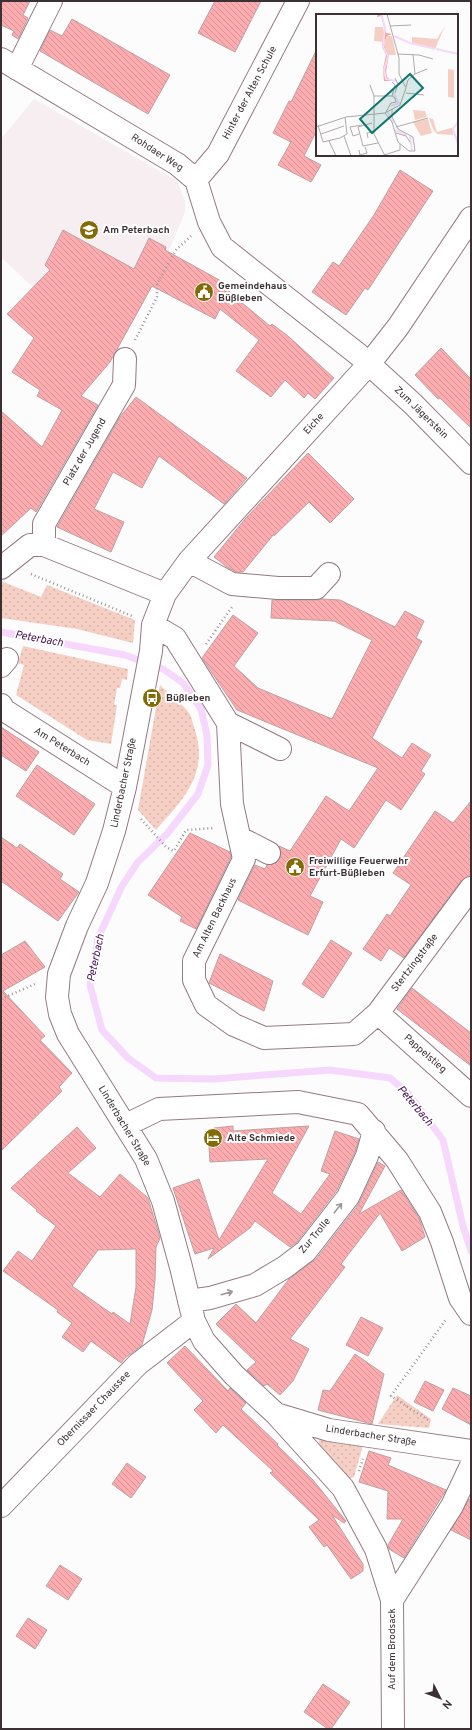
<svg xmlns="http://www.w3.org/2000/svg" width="472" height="1730" viewBox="0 0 472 1730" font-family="Overpass,sans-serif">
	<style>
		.built { fill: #f6eef0 }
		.grass { fill: url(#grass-dots) }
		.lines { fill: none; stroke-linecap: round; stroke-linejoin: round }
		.stream { stroke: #f5d8fc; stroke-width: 7 }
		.building { fill: url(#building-back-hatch); stroke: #bea1a2; fill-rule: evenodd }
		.minor-casing { stroke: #947a81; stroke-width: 24 }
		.path { stroke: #9b9597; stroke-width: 2.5; stroke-dasharray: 1 3; stroke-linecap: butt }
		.minor { stroke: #fff; stroke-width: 22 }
		.oneway { stroke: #9d989a }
		.labels { text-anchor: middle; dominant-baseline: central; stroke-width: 4; stroke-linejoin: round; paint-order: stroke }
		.street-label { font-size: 10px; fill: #3b3034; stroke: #fff }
		.poi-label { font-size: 10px; font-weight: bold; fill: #3b3034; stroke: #fff; text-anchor: start }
		.water-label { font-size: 11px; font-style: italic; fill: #440a51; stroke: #fff }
		.inset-river { fill: none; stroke: #f5d8fc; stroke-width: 2 }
		.inset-road { fill: none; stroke: #afaaac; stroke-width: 1 }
		.view { fill: #0f766e; fill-opacity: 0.15; stroke: #0f766e; stroke-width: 2 }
		.inset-edge { fill: none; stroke: #3b3034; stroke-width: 2 }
	</style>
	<defs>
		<pattern id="grass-dots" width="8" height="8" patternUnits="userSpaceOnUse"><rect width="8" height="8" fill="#f6cfc4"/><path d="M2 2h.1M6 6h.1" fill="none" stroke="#d4b2a9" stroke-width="1.8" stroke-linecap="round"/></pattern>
		<pattern id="building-back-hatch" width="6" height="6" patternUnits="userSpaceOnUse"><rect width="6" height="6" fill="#fcacae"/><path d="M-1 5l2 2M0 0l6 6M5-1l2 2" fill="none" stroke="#d99496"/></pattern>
	</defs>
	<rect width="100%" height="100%" fill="#fcfcfc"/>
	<!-- built -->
	<path class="built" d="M34,99L177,181L185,201V212L170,248L111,361L1,257V139Z"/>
	<!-- grass -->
	<path class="grass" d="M1,581L41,597L47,585L135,620L133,643L77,629L1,618Z
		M23,646L128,669L127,680L122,679L120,688H117L114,705H117L111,744L87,740L16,695L24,665L18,663Z
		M160,685C168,693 183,704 189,713C192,717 193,725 195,730C209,775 183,799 156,830L138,810Z
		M397,1395L431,1419L429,1428L378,1424Z
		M320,1438L363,1445L354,1477L348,1479L318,1446Z"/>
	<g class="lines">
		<!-- stream -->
		<path class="stream" d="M1,632L125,655L163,669L183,683L201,709L207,735L208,765L198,794L167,834L138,862L122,886L98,938L90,985L102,1030L128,1058L156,1078L213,1079L330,1070L390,1078L408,1093L443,1140L463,1226L471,1251"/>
	</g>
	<!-- building -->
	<path class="building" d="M1,1H30L23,15L28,18L18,39L12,35L14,31L1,25Z
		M215,1H261L235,52L198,33Z
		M72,19L170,75L148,114L40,51L50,30L62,36Z
		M317,49V130L304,156L321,165L311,182L278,165L291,142L273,133L289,101L291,102Z
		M400,170L433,191L368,290L365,288L346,315L312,292L333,262L339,266L374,215Z
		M63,230L134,269L149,238L166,247L165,250L232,287L229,292L270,326L272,324L288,336L334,378L315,399L308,393L304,398L285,380L271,397L236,371L259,340L220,309L215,319L152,286L110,362L81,396L98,405L36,512L31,508L1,536V411L42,447L62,410L37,396L40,390L12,372L34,338L7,314L50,270L45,265Z
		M441,348L471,379V428L440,398L438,399L415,375Z
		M136,397L247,478L224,504L159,456L142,488L113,472L94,509L124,522L111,552L57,527L120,417Z
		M308,453L354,499L330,523L309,502L274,536V534L243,572H236L227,567L214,557L245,519Z
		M322,599L340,600L395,627L405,611L424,621L416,638L422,641L372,738L402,758L412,743L431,755L421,771L425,774L401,810L386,800L354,848L341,839L310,896L323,902L308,935L238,900L255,865L265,869L267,865L276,863L280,858L281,853L279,846L290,851L326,796L349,811L378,768L237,710L202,658L233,615L258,633L234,666L258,688L332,719L372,640L334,621L271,618L272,600H316Z
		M1,727L39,752L26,771L1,755Z
		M37,765L95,804L74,835L16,796Z
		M471,801V876L461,881L404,958L389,948L381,961L363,949L387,914L390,916L411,885L393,873L435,811L453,823Z
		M190,833L230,852L231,857L196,929L180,921L182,917L148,895Z
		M1,837L17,848L20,844L63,874L60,879L79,892L58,921L1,881Z
		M331,940L352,953L323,998L302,984Z
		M25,941L45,967L3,991L45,1036L40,1040L72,1073L59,1087L62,1091L1,1151V955Z
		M220,954L273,981L264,1011L209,983Z
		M412,988L471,1033V1066L397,1009Z
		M233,1126V1131L309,1126L272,1193L301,1214L330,1174L321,1171L335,1131L359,1139L355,1152L337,1190L297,1242L290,1247L255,1221L250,1228L208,1259L214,1248L195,1254L173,1188L199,1179L219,1240L268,1159L210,1162L208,1132H215L214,1128Z
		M77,1127L96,1148L68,1173L100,1197L120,1174L148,1198L160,1238L156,1247L155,1280L152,1310L142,1345L125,1358L121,1363L91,1341L83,1352L62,1337L72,1323L57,1312L58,1310L3,1271L18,1251L32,1261L56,1226L36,1211L37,1210L11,1188ZM136,1249V1287L130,1324L113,1312L112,1314L72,1286L98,1250Z
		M378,1162L385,1166L359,1214L401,1190L419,1218L425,1237L402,1251L380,1213L341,1264L345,1267L290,1339L309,1349L293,1381L280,1395L267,1384L264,1386L247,1370L256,1362L216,1324L236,1304L256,1323L289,1279L316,1259L358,1205Z
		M361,1317L383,1328L368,1356L346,1345Z
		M185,1346L228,1391L230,1388L246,1403L241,1409L278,1444L277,1445L313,1480L346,1521L344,1523L332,1515L363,1564V1571L351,1579L327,1545L324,1547L309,1527L319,1520L270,1473L273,1471L223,1425L216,1433L194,1410L203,1401L167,1363Z
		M355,1354L384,1374L372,1424L318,1410L323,1390L330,1391Z
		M425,1381L444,1390L433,1411L414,1402Z
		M453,1388L471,1396V1425L442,1409Z
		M369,1451L391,1458L388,1465L446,1490L404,1558L389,1549L388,1545L403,1519H387L388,1491L359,1482Z
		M127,1463L146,1477L131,1498L112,1484Z
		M469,1499L471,1500V1540L451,1530Z
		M60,1565L82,1579L68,1600L46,1586Z
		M28,1618L47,1630L35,1649L16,1636Z
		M323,1684L350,1702L331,1729H328L304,1712Z"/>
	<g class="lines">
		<!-- minor casing -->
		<g class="minor-casing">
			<path id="minor" d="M1,59L177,164L196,180L209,222L222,247L359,355L413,404L471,463
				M17,69L51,1
				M196,180L218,154L298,1
				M471,218L398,327L369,364L189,561L165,594L153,625L151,651L125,787L114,831L97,883L77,926L59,974L57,997L60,1014L68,1034L146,1159L163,1201L181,1267L194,1321L204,1341L234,1375L276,1414L329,1430L471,1451
				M44,545V524L124,385L125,359
				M189,561L232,584L278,588H316L329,574
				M1,568L30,545H44L165,594
				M153,625L175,638L228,723L232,804L244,859L194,961V980L206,1005L234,1025L264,1038L354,1034L378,1013L471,888
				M1,666L7,659
				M1,705L4,710L125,787
				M228,723L280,749
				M240,838L269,853
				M378,1013L471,1096
				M126,1125L159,1109L298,1102L358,1114L397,1160L430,1212L442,1242L460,1298L471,1314
				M189,1301L210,1298L255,1285L285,1267L306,1251L348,1197L367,1156L374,1131
				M277,1415L343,1488L376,1549L392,1600L393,1729
				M1,1506L138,1364L194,1321
				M392,1600L452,1506L471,1466"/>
		</g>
		<!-- path -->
		<path class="path" d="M135,340L157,297V284L176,250L191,236
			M31,574L132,616
			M206,644L232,607
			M141,819L166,847L174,851L186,830L215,828
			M1,999L35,984
			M428,1420L391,1396L447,1318
			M359,1471L363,1459"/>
		<!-- minor -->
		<use href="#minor" class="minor"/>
	</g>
	<!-- one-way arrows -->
	<defs><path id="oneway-shaft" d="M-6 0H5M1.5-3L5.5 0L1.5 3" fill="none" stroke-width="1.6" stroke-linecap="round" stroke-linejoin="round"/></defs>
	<g class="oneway">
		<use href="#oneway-shaft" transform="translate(338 1208) rotate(-51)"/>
		<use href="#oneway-shaft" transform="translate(227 1293) rotate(-16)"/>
	</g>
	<!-- icons -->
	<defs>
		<g id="school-disc" transform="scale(1)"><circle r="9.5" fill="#836c07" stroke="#fff"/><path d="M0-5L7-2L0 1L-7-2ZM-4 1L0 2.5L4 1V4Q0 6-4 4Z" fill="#fff"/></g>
		<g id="civic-disc" transform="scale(1)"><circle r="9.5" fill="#836c07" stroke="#fff"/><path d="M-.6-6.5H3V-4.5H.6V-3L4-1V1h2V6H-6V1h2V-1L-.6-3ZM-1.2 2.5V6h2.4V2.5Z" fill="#fff"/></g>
		<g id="bus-disc" transform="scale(1)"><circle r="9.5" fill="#836c07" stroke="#fff"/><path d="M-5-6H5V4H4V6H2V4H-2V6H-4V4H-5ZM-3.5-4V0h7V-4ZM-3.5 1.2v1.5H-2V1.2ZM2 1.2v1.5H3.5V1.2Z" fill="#fff"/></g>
		<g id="hotel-disc" transform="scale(1)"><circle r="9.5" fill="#836c07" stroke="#fff"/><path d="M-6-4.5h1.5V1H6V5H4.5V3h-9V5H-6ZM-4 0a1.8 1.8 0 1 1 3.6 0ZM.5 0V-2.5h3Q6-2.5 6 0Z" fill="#fff"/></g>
	</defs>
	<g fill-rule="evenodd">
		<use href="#school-disc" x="89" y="230"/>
		<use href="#civic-disc" x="204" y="292"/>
		<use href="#bus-disc" x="152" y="698"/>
		<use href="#civic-disc" x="295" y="867"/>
		<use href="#hotel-disc" x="213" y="1138"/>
	</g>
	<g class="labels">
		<!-- street labels -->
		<g class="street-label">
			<text transform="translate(250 93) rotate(-62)">Hinter der Alten Schule</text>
			<text transform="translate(157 153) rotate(33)">Rohdaer Weg</text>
			<text transform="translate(421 413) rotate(44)">Zum Jägerstein</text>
			<text transform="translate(314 424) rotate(-47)">Eiche</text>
			<text transform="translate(85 452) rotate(-60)">Platz der Jugend</text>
			<text transform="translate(62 747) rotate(32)">Am Peterbach</text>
			<text transform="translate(124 783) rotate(-78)">Linderbacher Straße</text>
			<text transform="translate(215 918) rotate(-64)">Am Alten Backhaus</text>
			<text transform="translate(415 963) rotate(-53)">Stertzingstraße</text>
			<text transform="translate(425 1054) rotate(41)">Pappelstieg</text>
			<text transform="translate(124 1126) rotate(59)">Linderbacher Straße</text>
			<text transform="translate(315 1236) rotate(-50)">Zur Trolle</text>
			<text transform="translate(94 1409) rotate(-46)">Obernissaer Chaussee</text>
			<text transform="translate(371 1436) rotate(9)">Linderbacher Straße</text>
			<text transform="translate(392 1649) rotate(-90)">Auf dem Brodsack</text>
		</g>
		<!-- poi labels -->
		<g class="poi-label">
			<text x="103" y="230">Am Peterbach</text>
			<text x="218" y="286">Gemeindehaus<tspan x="218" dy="12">Büßleben</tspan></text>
			<text x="166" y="698">Büßleben</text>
			<text x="309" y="861">Freiwillige Feuerwehr<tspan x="309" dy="12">Erfurt-Büßleben</tspan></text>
			<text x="227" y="1138">Alte Schmiede</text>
		</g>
		<!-- water labels -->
		<g class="water-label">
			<text transform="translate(39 639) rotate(10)">Peterbach</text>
			<text transform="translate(96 958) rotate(-78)">Peterbach</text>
			<text transform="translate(415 1106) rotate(50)">Peterbach</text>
		</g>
	</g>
	<!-- overview -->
	<g transform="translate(316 14)">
		<rect width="142" height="142" fill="#fcfcfc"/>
		<path d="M129,12L119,35L96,30V23L121,25ZM71,22H76L80,41H73L67,33ZM132,55L138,56V84L132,83ZM97,96L109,97L111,103L99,106ZM113,104L117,105L121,118L138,113L137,121L121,120L117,115ZM112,105L116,119L105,122L97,108Z" fill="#f6cfc4"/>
		<path d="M62,0H66L70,19L76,20L71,22L67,31L73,41L70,57L71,63L76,67H68L67,55L70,41L66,33L68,13L65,2L61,3Z" fill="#f2a792"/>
		<path d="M59,13H67V28L58,27Z" fill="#f6cfc4"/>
		<path class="inset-river" d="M65,0L69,13L67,33L72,42L68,56L70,65L80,67M78,22L94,29L119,35M120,35L142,40M75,92L83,89L77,79M72,98L77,109M142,108L137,115L142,130M79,116L91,121M94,122L96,136"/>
		<path class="inset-road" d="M74,12L95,11M82,40L103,41L117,45M97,40L99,60M79,64L82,70L79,79M54,71L58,82V120L69,142M90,73L92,66L99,60L111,55M90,79L108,81M58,82H76L79,84L80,88L75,89L70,98M76,82L79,71L76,68M76,95V103L82,115L97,123L99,137M69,99L76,108L82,128L93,137H99M56,109L42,113L47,132L62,129M2,111L7,128L24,124L31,120L29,103M0,113L30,103L69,99L84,91L90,74L83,60V44L71,0M80,113L112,104M80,119L90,122L94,128M5,120L28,112M43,120L37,122L34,113L46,111M28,122L35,142M52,124L51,119L58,117M13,127L20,142M43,136L44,141L51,139L49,133M68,141L84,136V130"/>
		<path class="view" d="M94,60L107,74L56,119L44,105Z"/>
		<rect width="142" height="142" class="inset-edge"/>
	</g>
	<!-- border -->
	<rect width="472" height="1730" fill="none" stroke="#3b3034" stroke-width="4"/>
	<!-- north arrow -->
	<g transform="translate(440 1698) rotate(132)" stroke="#ffffff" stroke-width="3" paint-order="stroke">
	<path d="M0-3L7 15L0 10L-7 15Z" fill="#3b3034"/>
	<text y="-6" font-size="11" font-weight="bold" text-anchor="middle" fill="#3b3034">N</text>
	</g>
</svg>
